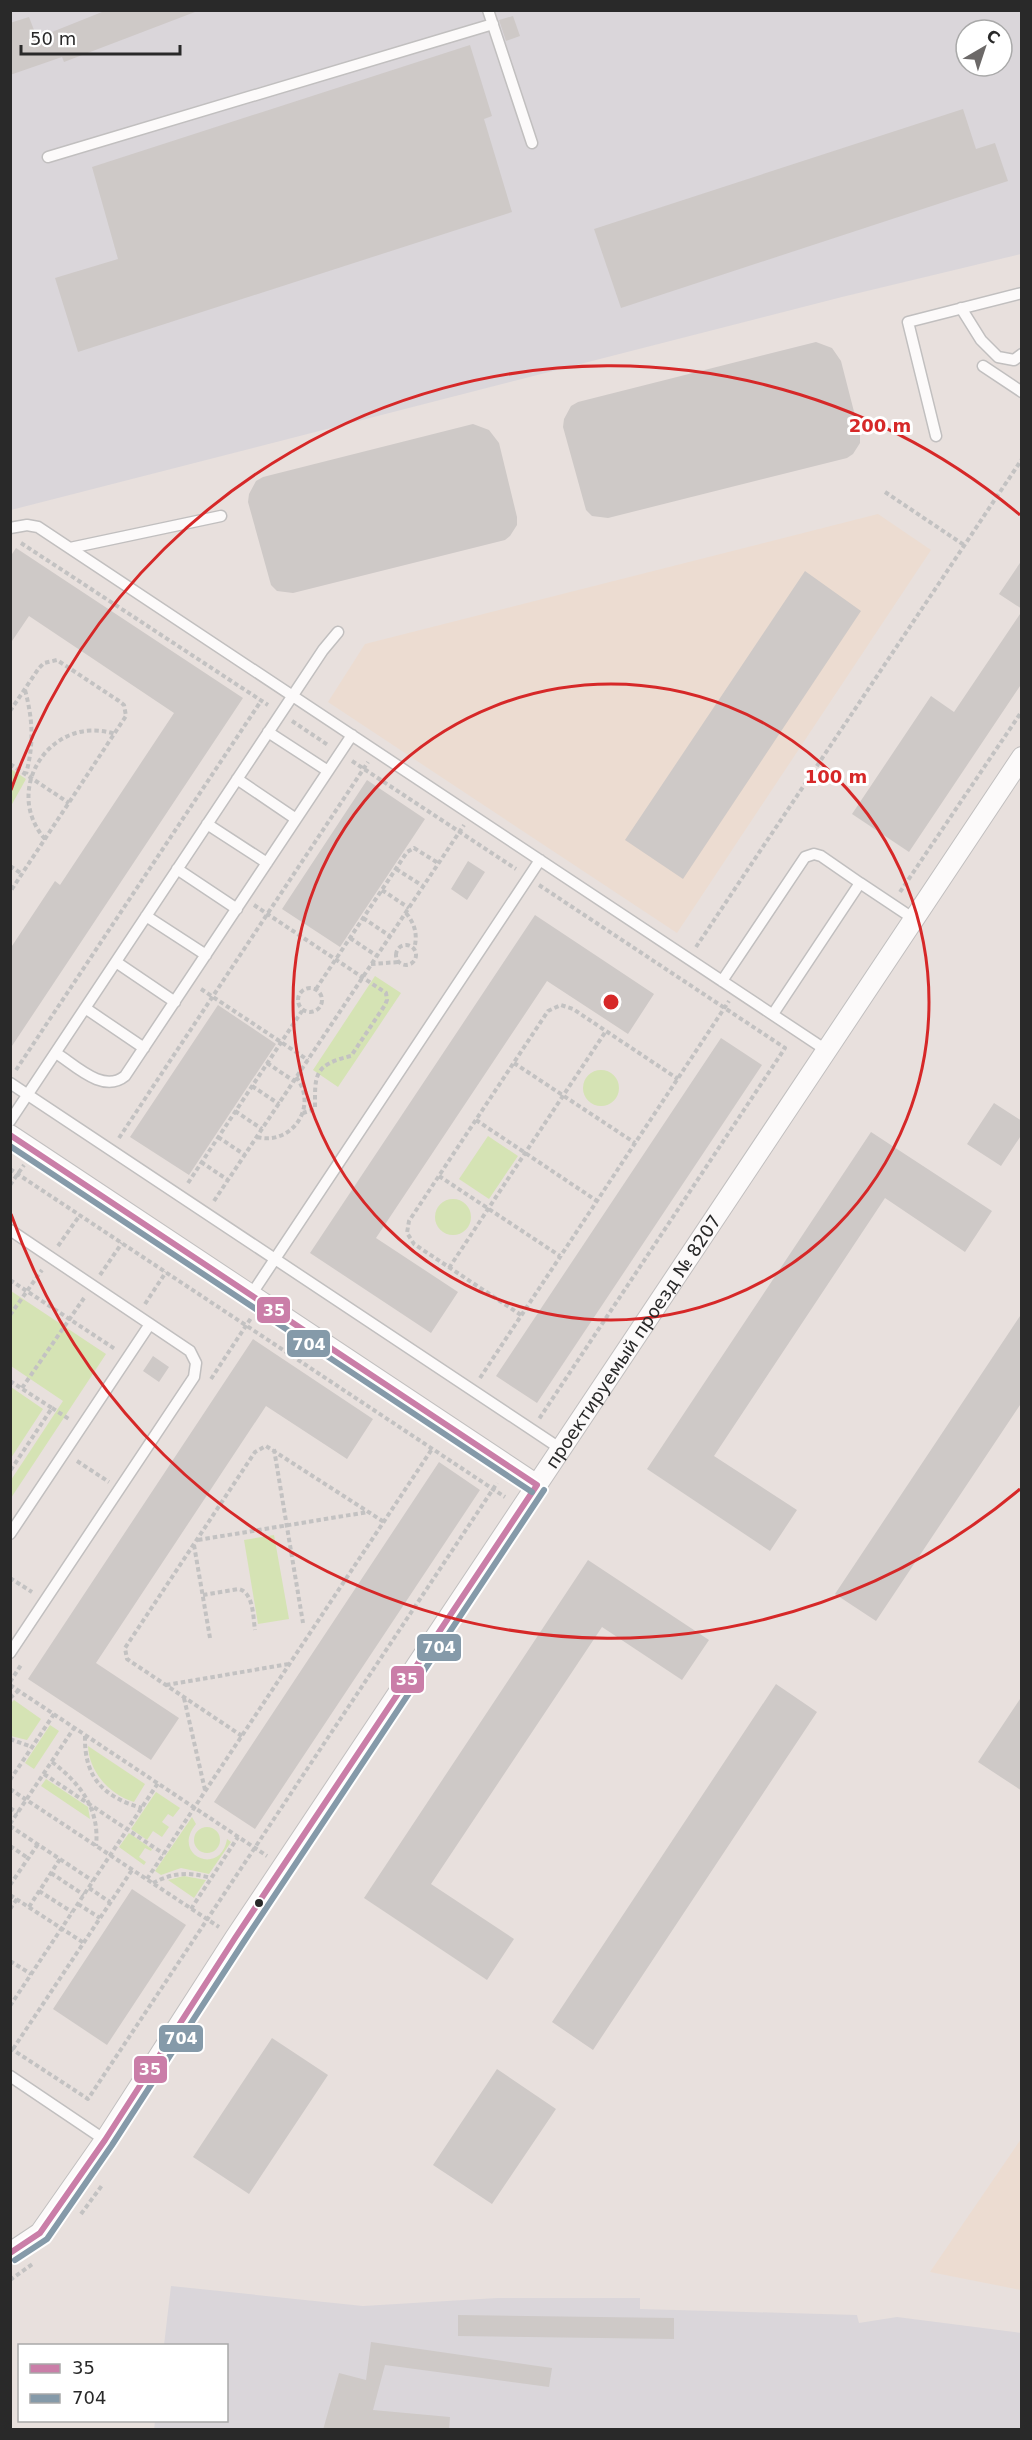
<svg xmlns="http://www.w3.org/2000/svg" width="1032" height="2440" viewBox="0 0 1032 2440" font-family="'DejaVu Sans',sans-serif">
	<style>
		.industrial { fill: #dad6da; fill-rule: evenodd }
		.education { fill: #ecdcd1 }
		.green { fill: #d5e3b4 }
		.building { fill: #cec9c7 }
		.lines { fill: none; stroke-linecap: round; stroke-linejoin: round }
		.service-casing { stroke: #c1bfbf; stroke-width: 13 }
		.minor-casing { stroke: #c1bfbf; stroke-width: 22 }
		.path { stroke: #c3c2c2; stroke-width: 4; stroke-dasharray: 4.5 3; stroke-linecap: butt }
		.service { stroke: #fcfafa; stroke-width: 10 }
		.minor { stroke: #fcfafa; stroke-width: 20 }
		.bus-1-casing { stroke: #fff; stroke-width: 10 }
		.bus-2-casing { stroke: #fff; stroke-width: 10 }
		.bus-1 { stroke: #ca7ea8; stroke-width: 6 }
		.bus-2 { stroke: #859aa9; stroke-width: 6 }
		.ring { fill: none; stroke: #d62828; stroke-width: 3 }
		.bus-dot { fill: #292929; stroke: #fff; stroke-width: 2 }
		.labels { text-anchor: middle; dominant-baseline: central; stroke-width: 6; stroke-linejoin: round; paint-order: stroke }
		.street-label { font-size: 18px; fill: #292929; stroke: #fff }
		.centre { fill: #d62828; stroke: #fff; stroke-width: 3 }
		.ring-label { font-size: 18px; text-anchor: middle; font-weight: bold; fill: #d62828; stroke: #fff; stroke-width: 6; stroke-linejoin: round; paint-order: stroke }
		.line-badge { stroke: #fff; stroke-width: 2 }
		.badge-label { font-size: 16px; text-anchor: middle; font-weight: bold; fill: #fff }
	</style>
	<rect width="100%" height="100%" fill="#e8e0dd"/>
	<!-- industrial -->
	<path class="industrial" d="M11,11H1021V254L842,297L11,510ZM966,30H1002V66H966Z
		M171,2286L363,2306L497,2298H640V2309L857,2315L859,2323L897,2317L1021,2333V2429L154,2430L155,2421L226,2420V2346L164,2345Z"/>
	<!-- education -->
	<path class="education" d="M878,514L931,550L677,933L328,702L365,644Z
		M1021,2139V2290L930,2272Z"/>
	<!-- green -->
	<path class="green" d="M11,769L26,779L11,806Z
		M375,976L401,993L338,1087L313,1070Z
		M583 1088a18 18 0 1 1 36 0a18 18 0 1 1-36 0Z
		M488,1136L518,1156L489,1199L459,1179Z
		M435 1217a18 18 0 1 1 36 0a18 18 0 1 1-36 0Z
		M11,1291L106,1354L11,1498V1480L63,1401L11,1366Z
		M11,1387L43,1409L11,1458Z
		M274,1535L289,1619L258,1624L244,1540Z
		M14,1700L41,1719L27,1740L11,1736V1703Z
		M50,1725L59,1731L34,1769L25,1763Z
		M88,1746L145,1784L134,1802C110,1795 89,1772 88,1746Z
		M46,1779L88,1807L90,1819L41,1786Z
		M156,1792L180,1808L173,1817L168,1814L162,1822L169,1827L162,1837L153,1831L147,1840L131,1829Z
		M192,1817L196,1824C170,1856 221,1877 227,1839L231,1842L209,1874L181,1868L161,1875L155,1871Z
		M194 1840a13 13 0 1 1 26 0a13 13 0 1 1-26 0Z
		M129,1833L152,1849L151,1851L145,1848L139,1857L146,1862L144,1865L119,1847Z
		M184,1876L206,1880L194,1898L168,1880Z"/>
	<!-- building -->
	<path class="building" d="M107,10L195,12L64,62L62,57L10,75V23L29,17L37,38Z
		M513,16L520,36L506,41L499,20Z
		M470,45L492,116L484,119L512,212L78,352L55,278L118,259L92,167Z
		M963,109L976,149L995,143L1008,181L621,308L594,229Z
		M816,342L832,348L841,361L860,435V443L853,454L847,458L608,518L592,516L586,510L563,427L564,419L571,406L578,402Z
		M473,424L489,430L499,443L517,517V525L510,536L505,540L293,593L277,591L271,585L248,502L249,494L256,481L263,477Z
		M16,548L243,698L10,1049V949L55,881L60,885L174,713L29,616L10,644V557Z
		M1022,560V609L999,594Z
		M805,571L861,611L683,879L625,840Z
		M1022,611V683L909,852L852,814L931,696L954,712Z
		M367,780L425,819L340,947L282,909Z
		M468,861L485,872L467,900L451,889Z
		M535,915L654,994L628,1034L547,981L376,1238L458,1292L431,1333L310,1253Z
		M218,1005L276,1044L189,1175L130,1137Z
		M721,1038L762,1065L537,1403L496,1376Z
		M994,1103L1022,1121V1134L1001,1166L967,1144Z
		M871,1132L992,1211L965,1252L885,1198L714,1456L797,1510L770,1551L647,1469Z
		M1022,1313V1402L876,1621L835,1594Z
		M253,1339L373,1419L347,1459L266,1406L96,1663L179,1718L151,1760L28,1679Z
		M153,1356L169,1367L159,1382L143,1371Z
		M439,1462L480,1490L255,1829L214,1802Z
		M588,1560L709,1640L682,1680L602,1627L431,1884L514,1939L487,1980L364,1898Z
		M776,1684L817,1712L593,2050L552,2022Z
		M1022,1696V1791L978,1762Z
		M132,1889L186,1925L107,2045L53,2009Z
		M272,2038L328,2075L249,2194L193,2157Z
		M497,2069L556,2109L492,2204L433,2165Z
		M458,2315L674,2318V2339L458,2336Z
		M371,2342L552,2368L549,2387L385,2365L373,2410L450,2417L449,2430H323L339,2373L366,2380Z"/>
	<g class="lines">
		<!-- service casing -->
		<g class="service-casing">
			<path id="service" d="M488,10L532,143
				M48,157L493,24
				M961,308L981,340L998,357L1014,360L1022,354
				M983,366L1022,392
				M936,436L908,322L1022,293
				M10,528L27,525L38,527L826,1050
				M70,548L221,516
				M268,732L328,771
				M237,779L296,819
				M207,824L267,863
				M177,869L237,909
				M860,883L914,919
				M146,916L206,955
				M116,962L175,1002
				M722,981L805,857L814,854L821,856L860,883L773,1014
				M85,1008L144,1048
				M56,1053C75,1065 103,1094 125,1076L352,735
				M10,1083L561,1449
				M10,1121L323,650L338,632
				M10,1230L190,1351L196,1363L194,1377L10,1653
				M251,1295L540,860
				M10,1534L150,1324
				M10,2076L105,2140"/>
		</g>
		<!-- minor casing -->
		<g class="minor-casing">
			<g id="minor">
				<path d="M10,1135L537,1485"/>
				<path id="s1" d="M10,2253L40,2233L105,2140L235,1938L1022,757"/>
			</g>
		</g>
		<!-- path -->
		<path class="path" d="M885,492L964,545
			M21,543L268,705
			M25,690C33,720 34,744 26,774
			M10,711L39,668L44,663L57,660L119,701L124,705L126,716L10,892
			M292,721L328,745
			M352,761L516,869
			M10,764L69,803
			M45,839C1,789 52,713 115,734
			M10,866L22,874
			M396,869L423,886
			M539,885L785,1048L539,1419
			M382,890L409,908
			M900,892L1022,711
			M254,905L386,993L387,1000L385,1005L351,1056C313,1065 315,1075 315,1109L303,1113
			M406,913C415,924 418,935 414,949
			M363,918L390,936
			M350,938L377,956
			M396 955a10 10 0 1 1 20 0a10 10 0 1 1-20 0Z
			M696,947L1022,459
			M371,964L399,962
			M298 1000a12 12 0 1 1 24 0a12 12 0 1 1-24 0Z
			M201,989L308,1060
			M316,989L407,852L414,848L438,863
			M267,1063L294,1081
			M514,1063L635,1143
			M16,1070L261,701
			M252,1086L279,1104
			M235,1111L262,1129
			M476,1120L597,1201
			M218,1137L245,1155
			M257,1137C292,1146 319,1106 296,1077
			M119,1138L368,762
			M201,1162L228,1180
			M10,1169L505,1497
			M439,1176L560,1256
			M188,1183L302,1011
			M10,1185L24,1165
			M214,1201L464,825
			M58,1246L80,1215
			M449,1268L606,1031
			M100,1275L122,1243
			M10,1280L115,1349
			M145,1304L166,1272
			M10,1315L42,1270
			M521,1315L414,1244L407,1233L409,1221L548,1011L561,1005L573,1009L678,1079
			M480,1378L729,1001
			M211,1379L251,1318
			M10,1381L52,1408L10,1471
			M22,1388L84,1298
			M52,1408L69,1419
			M274,1449L303,1623
			M77,1461L109,1482
			M198,1540L368,1512
			M194,1545L210,1638
			M10,1578L32,1592
			M203,1595L239,1589C254,1593 253,1618 255,1630
			M10,1682L21,1665
			M10,1685L267,1856
			M166,1685L289,1664
			M10,1698L18,1691
			M184,1698L205,1790
			M85,1736C84,1777 103,1797 142,1808
			M242,1736L127,1659L125,1648L255,1452L266,1446L384,1522
			M10,1739L32,1747
			M52,1762C80,1783 100,1809 96,1846
			M44,1774L164,1854
			M10,1780L54,1714
			M10,1789L219,1927
			M10,1808L18,1813
			M10,1824L74,1728
			M10,1826L93,1881
			M10,1846L28,1858
			M51,1873L84,1895
			M147,1879L432,1449
			M153,1883C174,1872 189,1872 211,1878
			M10,1885L38,1844
			M89,1888L110,1902
			M39,1891L72,1912
			M10,1895L84,1943
			M78,1904L100,1918
			M29,1907L60,1859
			M10,1909L17,1899
			M191,1909L238,1837
			M10,1961L31,1974
			M10,2006L158,1783
			M10,2048L88,2099L497,1483
			M13,2049L132,1870
			M81,2214L103,2184
			M10,2280L34,2263"/>
		<!-- service -->
		<use href="#service" class="service"/>
		<!-- minor -->
		<use href="#minor" class="minor"/>
		<!-- bus-1 casing -->
		<g class="bus-1-casing">
			<path id="bus-1" d="M10,1135L537,1485
				M10,2253L40,2233L105,2140L235,1938L537,1485"/>
		</g>
		<!-- bus-2 casing -->
		<g class="bus-2-casing">
			<path id="bus-2" d="M10,1146L532,1492
				M15,2260L47,2239L112,2145L243,1943L544,1490"/>
		</g>
		<!-- bus-1 -->
		<use href="#bus-1" class="bus-1"/>
		<!-- bus-2 -->
		<use href="#bus-2" class="bus-2"/>
	</g>
	<!-- distance rings -->
	<g class="ring">
		<circle cx="611" cy="1002" r="318"/>
		<path d="M1020 1489A636 636 0 0 1 11 1214M11 790A636 636 0 0 1 1020 515"/>
	</g>
	<!-- markers -->
	<circle class="bus-dot" cx="259" cy="1903" r="5"/>
	<g class="labels">
		<!-- street labels -->
		<g class="street-label">
			<text stroke="none"><textPath href="#s1" startOffset="1107">проектируемый проезд № 8207</textPath></text>
		</g>
	</g>
	<circle cx="611" cy="1002" r="9" class="centre"/>
	<g class="ring-label">
		<text x="880" y="432">200 m</text>
		<text x="836" y="783">100 m</text>
	</g>
	<g class="line-badge">
		<rect x="256" y="1296" width="35" height="28" rx="6" fill="#ca7ea8"/>
		<rect x="286" y="1329" width="45" height="29" rx="6" fill="#859aa9"/>
		<rect x="416" y="1633" width="46" height="29" rx="6" fill="#859aa9"/>
		<rect x="390" y="1665" width="35" height="29" rx="6" fill="#ca7ea8"/>
		<rect x="158" y="2024" width="46" height="29" rx="6" fill="#859aa9"/>
		<rect x="133" y="2055" width="35" height="29" rx="6" fill="#ca7ea8"/>
	</g>
	<g class="badge-label">
		<text x="274" y="1316">35</text>
		<text x="309" y="1350">704</text>
		<text x="439" y="1653">704</text>
		<text x="407" y="1685">35</text>
		<text x="181" y="2044">704</text>
		<text x="150" y="2075">35</text>
	</g>
	<!-- border -->
	<rect width="1032" height="2440" fill="none" stroke="#292929" stroke-width="24"/>
	<!-- legend -->
	<rect x="18" y="2344" width="210" height="78" fill="#ffffff" stroke="#a9a9a9" stroke-width="1.5"/>
	<rect x="30" y="2364" width="30" height="9" fill="#ca7ea8" stroke="#a9a9a9" stroke-width="1.5"/>
	<text x="72" y="2374" font-size="18" fill="#292929">35</text>
	<rect x="30" y="2394" width="30" height="9" fill="#859aa9" stroke="#a9a9a9" stroke-width="1.5"/>
	<text x="72" y="2404" font-size="18" fill="#292929">704</text>
	<!-- north arrow -->
	<g transform="translate(984 48) rotate(39)"><circle r="28" fill="#ffffff" stroke="#a9a9a9" stroke-width="1.5"/>
	<path d="M0-4.5L10 22L0 15L-10 22Z" fill="#6c6968"/>
	<text y="-9" font-size="16" font-weight="bold" text-anchor="middle" fill="#292929">С</text>
	</g>
	<!-- scale -->
	<path d="M21 45v9h159v-9" fill="none" stroke="#292929" stroke-width="3"/>
	<text x="30" y="45" font-size="18" fill="#292929" stroke="#ffffff" stroke-width="4.5" paint-order="stroke">50 m</text>
</svg>
